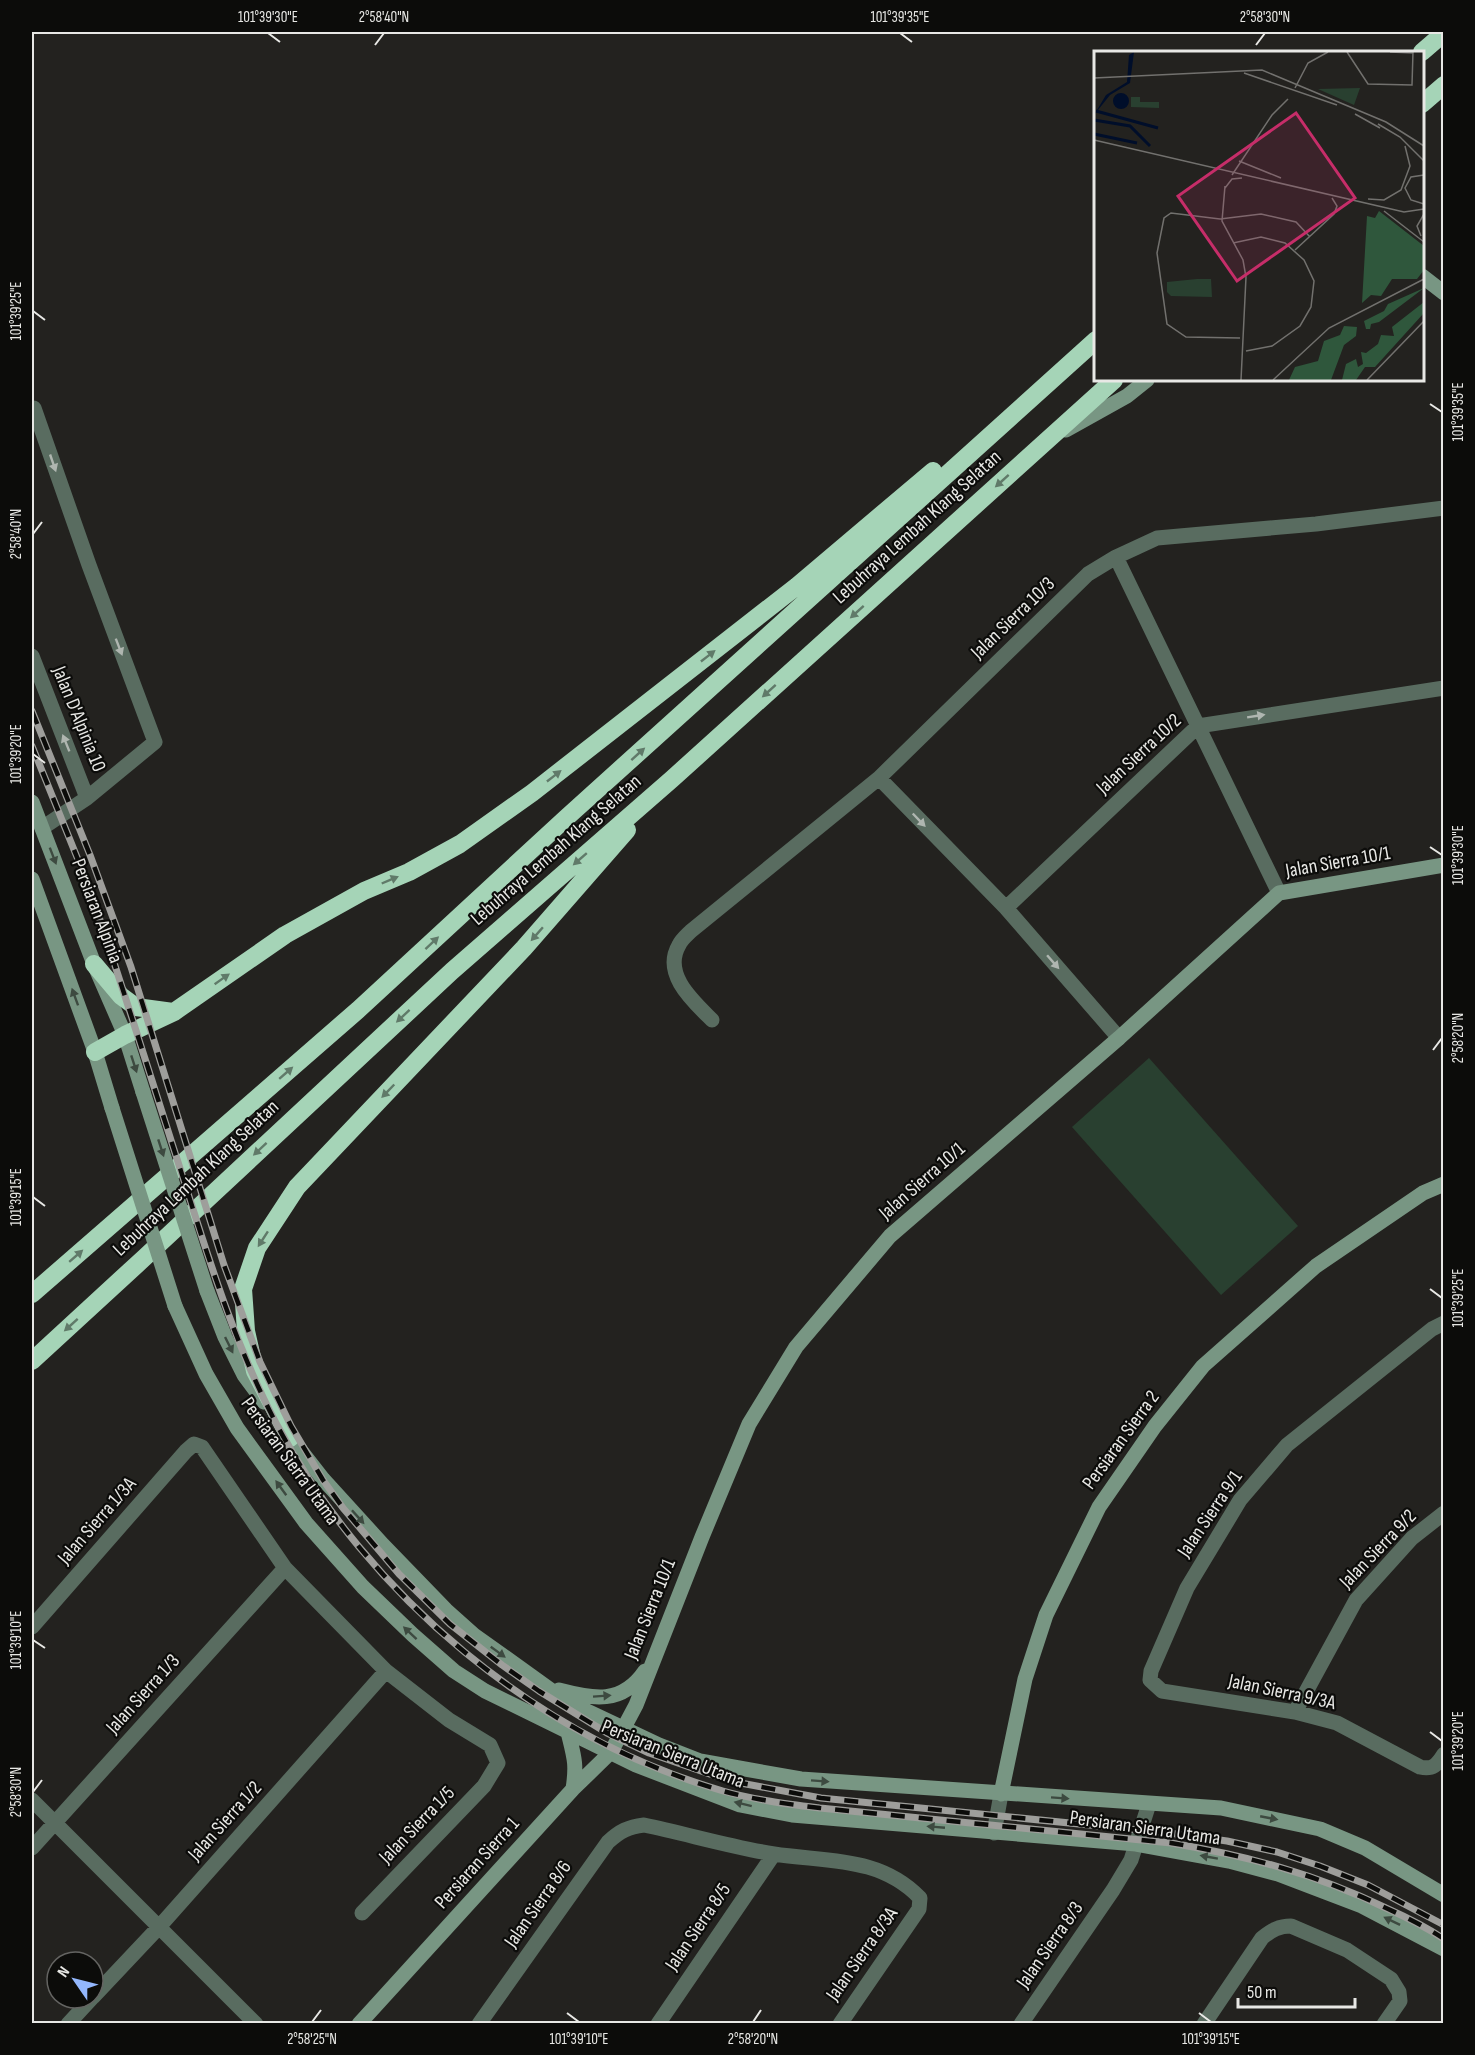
<svg xmlns="http://www.w3.org/2000/svg" width="1475" height="2055" viewBox="0 0 1475 2055" font-family="'Sofia Sans Condensed',sans-serif">
	<style>
		.green { fill: #294030 }
		.lines { fill: none; stroke-linecap: round; stroke-linejoin: round }
		.street { stroke: #596c60; stroke-width: 15 }
		.secondary { stroke: #789683; stroke-width: 15 }
		.highway { stroke: #a5d4b7; stroke-width: 18 }
		.rail-casing { stroke: #9e9e9b; stroke-width: 7 }
		.rail { stroke: #0c0c0a; stroke-width: 4.5; stroke-dasharray: 14; stroke-linecap: butt }
		.secondary-bridge { stroke: #789683; stroke-width: 15 }
		.oneway { fill: #afb6b0 }
		.oneway2 { fill: #607a69 }
		.oneway3 { fill: #3d4a40 }
		.ticks { fill: none; stroke: #e8e8e5; stroke-width: 2 }
		.labels { text-anchor: middle; dominant-baseline: central; stroke-width: 4.5; stroke-linejoin: round; paint-order: stroke }
		.street-label { font-size: 20px; fill: #e8e8e5; stroke: #0c0c0a }
		.inset-river { fill: none; stroke: #000e2a; stroke-width: 3 }
		.inset-road { fill: none; stroke: #72716e; stroke-width: 1.5 }
		.view { fill: #c62d69; fill-opacity: 0.15; stroke: #c62d69; stroke-width: 3 }
		.inset-edge { fill: none; stroke: #e8e8e5; stroke-width: 3 }
		.neatline { fill: none; stroke: #e8e8e5; stroke-width: 2 }
		.ticks-label { font-size: 15px; text-anchor: middle; fill: #e8e8e5 }
	</style>
	<rect width="100%" height="100%" fill="#23221f"/>
	<!-- green -->
	<path class="green" d="M1149,1058L1298,1226L1221,1295L1072,1127Z"/>
	<g class="lines">
		<!-- street -->
		<path class="street" d="M32,409L34,408L89,565L155,742L87,798L42,828
			M1116,557L1279,893
			M32,656L87,798
			M879,778L1006,908L1119,1038
			M1006,908L1198,726L1444,688
			M712,1020C693,1001 662,974 679,945C681,940 687,935 691,931L879,778L1088,574L1116,557L1157,538L1316,524L1444,508
			M1444,1323L1432,1329L1287,1445L1240,1500L1187,1588L1151,1671L1150,1680L1162,1691L1295,1712L1337,1723L1420,1767C1433,1770 1437,1765 1444,1754
			M32,1627L186,1451L194,1444L202,1447L285,1568L386,1671L449,1720L490,1745L498,1763L484,1786L362,1913
			M1295,1712L1356,1600L1412,1538L1444,1513
			M32,1800L256,2024
			M994,1833L1001,1794
			M32,1848L285,1568
			M93,1997L159,1927L386,1671
			M68,2024L92,1998
			M479,2024L608,1842C620,1831 628,1827 644,1825C687,1834 731,1847 774,1854C826,1862 880,1856 920,1898L919,1909L840,2024
			M658,2024L774,1854
			M1021,2024L1113,1890L1131,1860L1149,1804
			M1204,2024L1262,1938C1272,1930 1279,1926 1291,1926L1347,1950L1391,1979L1399,1992L1400,2001L1384,2024"/>
		<!-- secondary -->
		<path class="secondary" d="M1422,276L1444,293
			M1066,430L1127,396L1147,380
			M32,802L94,964L125,1035L143,1092
			M32,879L95,1052L112,1108
			M207,1291L225,1337L244,1375L264,1402
			M175,1306L206,1374L237,1428L306,1523L363,1587L413,1635L454,1671L485,1691L636,1765L740,1805L792,1815L1136,1844L1229,1861L1278,1874L1362,1906L1444,1949
			M284,1429L323,1479L383,1545L446,1610L474,1635L555,1693L587,1711L659,1745L700,1761L801,1779L1221,1808L1320,1829L1365,1848L1444,1895
			M559,1690C593,1699 622,1705 645,1671
			M568,1732C574,1757 577,1763 573,1789
			M1001,1794L1025,1679L1046,1615L1099,1507L1155,1426L1203,1366L1316,1266L1423,1193L1444,1184
			M359,2024L573,1789L611,1752L636,1705L702,1537L749,1424L796,1347L890,1236L1119,1038L1279,893L1444,865"/>
		<!-- highway -->
		<path class="highway" d="M1422,52L1444,33
			M1422,104L1444,85
			M94,964L121,996L136,1007L173,1012
			M95,1052L125,1035L174,1012L285,935L364,891L409,872L460,844L532,793L797,586L933,471
			M32,1294L358,1010L566,818L1096,340
			M32,1361L144,1258L452,971L672,779L1114,380
			M290,1438L255,1371L246,1331L243,1289L257,1248L297,1187L524,948L627,830"/>
		<!-- rail casing -->
		<g class="rail-casing">
			<path id="rail" d="M32,711L90,855L131,967L224,1265L260,1362L291,1426L323,1480L343,1508L399,1574L450,1624L502,1665L539,1691L607,1733L649,1753L730,1781L821,1798L1169,1833L1227,1841L1277,1852L1320,1866L1368,1885L1444,1925
				M32,746L81,867L100,920C130,1010 158,1100 187,1190C212,1270 238,1351 277,1425C368,1596 537,1737 723,1791C755,1800 788,1804 820,1808L1171,1843C1248,1856 1316,1874 1386,1908C1406,1917 1426,1927 1444,1939"/>
		</g>
		<!-- rail -->
		<use href="#rail" class="rail"/>
		<!-- secondary-bridge -->
		<path class="secondary-bridge" d="M143,1092L207,1291
			M112,1108L175,1306"/>
	</g>
	<!-- one-way arrows -->
	<defs><path id="oneway-solid" d="M-6-.8H1V-3.2L6.5 0L1 3.2V.8H-6Z" transform="scale(1.5)"/></defs>
	<g class="oneway">
		<use href="#oneway-solid" transform="translate(53 463) rotate(71)"/>
		<use href="#oneway-solid" transform="translate(119 647) rotate(69)"/>
		<use href="#oneway-solid" transform="translate(1256 716) rotate(-9)"/>
		<use href="#oneway-solid" transform="translate(66 743) rotate(-112)"/>
		<use href="#oneway-solid" transform="translate(919 820) rotate(46)"/>
		<use href="#oneway-solid" transform="translate(1053 962) rotate(49)"/>
	</g>
	<g class="oneway2">
		<use href="#oneway-solid" transform="translate(1002 481) rotate(138)"/>
		<use href="#oneway-solid" transform="translate(857 612) rotate(138)"/>
		<use href="#oneway-solid" transform="translate(708 656) rotate(-38)"/>
		<use href="#oneway-solid" transform="translate(769 691) rotate(138)"/>
		<use href="#oneway-solid" transform="translate(638 754) rotate(-42)"/>
		<use href="#oneway-solid" transform="translate(554 776) rotate(-38)"/>
		<use href="#oneway-solid" transform="translate(580 859) rotate(139)"/>
		<use href="#oneway-solid" transform="translate(390 880) rotate(-23)"/>
		<use href="#oneway-solid" transform="translate(537 934) rotate(131)"/>
		<use href="#oneway-solid" transform="translate(432 943) rotate(-43)"/>
		<use href="#oneway-solid" transform="translate(222 979) rotate(-35)"/>
		<use href="#oneway-solid" transform="translate(403 1016) rotate(137)"/>
		<use href="#oneway-solid" transform="translate(286 1073) rotate(-41)"/>
		<use href="#oneway-solid" transform="translate(388 1091) rotate(134)"/>
		<use href="#oneway-solid" transform="translate(260 1149) rotate(137)"/>
		<use href="#oneway-solid" transform="translate(263 1239) rotate(123)"/>
		<use href="#oneway-solid" transform="translate(76 1256) rotate(-41)"/>
		<use href="#oneway-solid" transform="translate(71 1325) rotate(138)"/>
	</g>
	<g class="oneway3">
		<use href="#oneway-solid" transform="translate(53 856) rotate(69)"/>
		<use href="#oneway-solid" transform="translate(75 997) rotate(-110)"/>
		<use href="#oneway-solid" transform="translate(134 1064) rotate(72)"/>
		<use href="#oneway-solid" transform="translate(161 1148) rotate(72)"/>
		<use href="#oneway-solid" transform="translate(229 1345) rotate(64)"/>
		<use href="#oneway-solid" transform="translate(281 1488) rotate(-126)"/>
		<use href="#oneway-solid" transform="translate(358 1517) rotate(48)"/>
		<use href="#oneway-solid" transform="translate(410 1633) rotate(-137)"/>
		<use href="#oneway-solid" transform="translate(498 1652) rotate(36)"/>
		<use href="#oneway-solid" transform="translate(602 1696) rotate(-4)"/>
		<use href="#oneway-solid" transform="translate(820 1781) rotate(4)"/>
		<use href="#oneway-solid" transform="translate(1060 1798) rotate(4)"/>
		<use href="#oneway-solid" transform="translate(743 1804) rotate(-166)"/>
		<use href="#oneway-solid" transform="translate(1269 1818) rotate(11)"/>
		<use href="#oneway-solid" transform="translate(936 1827) rotate(-175)"/>
		<use href="#oneway-solid" transform="translate(1209 1857) rotate(-170)"/>
		<use href="#oneway-solid" transform="translate(1392 1921) rotate(-154)"/>
	</g>
	<!-- ticks -->
	<path class="ticks" d="M268,33L280,42M900,33L912,42M375,45L384,33M1256,45L1265,33M33,311L45,320M1430,404L1442,412M33,534L42,522M33,754L45,763M1430,847L1442,855M1433,1050L1442,1038M33,1197L45,1206M1430,1289L1442,1298M33,1640L45,1648M1430,1732L1442,1741M33,1792L42,1780M567,2013L579,2022M1199,2013L1211,2022M312,2022L321,2010M753,2022L761,2010"/>
	<g class="labels">
		<!-- street labels -->
		<g class="street-label">
			<text transform="translate(917 527) rotate(-42)">Lebuhraya Lembah Klang Selatan</text>
			<text transform="translate(1013 618) rotate(-44)">Jalan Sierra 10/3</text>
			<text transform="translate(79 719) rotate(68)">Jalan D'Alpinia 10</text>
			<text transform="translate(1139 754) rotate(-43)">Jalan Sierra 10/2</text>
			<text transform="translate(556 850) rotate(-41)">Lebuhraya Lembah Klang Selatan</text>
			<text transform="translate(1338 862) rotate(-10)">Jalan Sierra 10/1</text>
			<text transform="translate(97 911) rotate(69)">Persiaran Alpinia</text>
			<text transform="translate(196 1178) rotate(-43)">Lebuhraya Lembah Klang Selatan</text>
			<text transform="translate(922 1181) rotate(-41)">Jalan Sierra 10/1</text>
			<text transform="translate(1121 1440) rotate(-54)">Persiaran Sierra 2</text>
			<text transform="translate(290 1461) rotate(54)">Persiaran Sierra Utama</text>
			<text transform="translate(1210 1514) rotate(-56)">Jalan Sierra 9/1</text>
			<text transform="translate(97 1521) rotate(-49)">Jalan Sierra 1/3A</text>
			<text transform="translate(1378 1549) rotate(-46)">Jalan Sierra 9/2</text>
			<text transform="translate(650 1609) rotate(-68)">Jalan Sierra 10/1</text>
			<text transform="translate(1282 1692) rotate(12)">Jalan Sierra 9/3A</text>
			<text transform="translate(143 1694) rotate(-48)">Jalan Sierra 1/3</text>
			<text transform="translate(673 1754) rotate(22)">Persiaran Sierra Utama</text>
			<text transform="translate(225 1821) rotate(-48)">Jalan Sierra 1/2</text>
			<text transform="translate(417 1825) rotate(-46)">Jalan Sierra 1/5</text>
			<text transform="translate(1145 1828) rotate(8)">Persiaran Sierra Utama</text>
			<text transform="translate(477 1863) rotate(-48)">Persiaran Sierra 1</text>
			<text transform="translate(538 1904) rotate(-55)">Jalan Sierra 8/6</text>
			<text transform="translate(698 1927) rotate(-56)">Jalan Sierra 8/5</text>
			<text transform="translate(1050 1945) rotate(-55)">Jalan Sierra 8/3</text>
			<text transform="translate(862 1954) rotate(-55)">Jalan Sierra 8/3A</text>
		</g>
	</g>
	<!-- overview -->
	<g transform="translate(1094 51)">
		<rect width="330" height="330" fill="#23221f"/>
		<path d="M266,37L260,54L224,38ZM37,46H46V51H65V57L37,56ZM103,228H117L118,246L77,245L73,241V231Z" fill="#294030"/>
		<path d="M285,160L330,195V219L323,228H298L287,245L277,244L268,252L273,165L281,167ZM330,237L285,271L277,273L276,278H272L270,270L290,260L294,253ZM330,251L329,263L281,316H271L262,329H248L252,313L262,308L264,316L269,313L267,301L272,302L284,293L287,284L300,285L298,276ZM250,275L263,276L262,285L250,294L237,329H195L201,316L224,310L230,290L246,284Z" fill="#2f573c"/>
		<path d="M40,1L36,32L16,44L0,64L12,44L33,31L35,4ZM19 50a8 8 0 1 1 16 0a8 8 0 1 1-16 0Z" fill="#000e2a"/>
		<path class="inset-river" d="M2,60L64,77M0,69L36,75L56,95M0,83L43,92"/>
		<path class="inset-road" d="M253,1L274,33L318,34L319,1M296,1L319,2M150,22L243,54M0,27L168,19L292,71L330,95M201,37L214,12L234,1M261,63L286,77M284,73L306,86L330,110M0,89L310,161L330,158M145,110L187,127M138,124L178,64L194,48M330,124L317,126L311,137L317,149L330,153M131,135L128,170L149,209L152,226L147,329M131,137L138,128L148,127M274,148L290,149L307,139L316,115L311,95M290,160L330,191M327,185L323,175L330,163M139,192L167,186L191,192L210,209L220,230L217,256L206,275L178,295L152,300M201,199L240,163L243,155L238,147M146,287L92,286L73,273L63,202L70,167L77,162L126,168L167,163L202,171L216,186M179,329L235,277L330,228M273,329L330,270"/>
		<path class="view" d="M202,62L261,147L143,230L84,145Z"/>
		<rect width="330" height="330" class="inset-edge"/>
	</g>
	<!-- border -->
	<rect width="1475" height="2055" fill="none" stroke="#0c0c0a" stroke-width="66"/>
	<!-- north arrow -->
	<g transform="translate(75 1980) rotate(305)"><circle r="28" fill="#0c0c0a" stroke="#646462" stroke-width="1.5"/>
	<path d="M0-4.5L10 22L0 15L-10 22Z" fill="#93b7fd"/>
	<text y="-9" font-size="16" font-weight="bold" text-anchor="middle" fill="#e8e8e5">N</text>
	</g>
	<!-- scale -->
	<path d="M1238 1998v9h117v-9" fill="none" stroke="#e8e8e5" stroke-width="3"/>
	<text x="1247" y="1998" font-size="18" fill="#e8e8e5" stroke="#0c0c0a" stroke-width="4.5" paint-order="stroke">50 m</text>
	<rect x="33" y="33" width="1409" height="1989" class="neatline"/>
	<g class="ticks-label">
		<text x="268" y="22">101°39'30"E</text>
		<text x="384" y="22">2°58'40"N</text>
		<text x="900" y="22">101°39'35"E</text>
		<text x="1265" y="22">2°58'30"N</text>
		<text transform="translate(16 311) rotate(-90)" y="5">101°39'25"E</text>
		<text transform="translate(1458 412) rotate(-90)" y="5">101°39'35"E</text>
		<text transform="translate(16 534) rotate(-90)" y="5">2°58'40"N</text>
		<text transform="translate(16 754) rotate(-90)" y="5">101°39'20"E</text>
		<text transform="translate(1458 855) rotate(-90)" y="5">101°39'30"E</text>
		<text transform="translate(1458 1038) rotate(-90)" y="5">2°58'20"N</text>
		<text transform="translate(16 1197) rotate(-90)" y="5">101°39'15"E</text>
		<text transform="translate(1458 1298) rotate(-90)" y="5">101°39'25"E</text>
		<text transform="translate(16 1640) rotate(-90)" y="5">101°39'10"E</text>
		<text transform="translate(1458 1741) rotate(-90)" y="5">101°39'20"E</text>
		<text transform="translate(16 1792) rotate(-90)" y="5">2°58'30"N</text>
		<text x="312" y="2044">2°58'25"N</text>
		<text x="579" y="2044">101°39'10"E</text>
		<text x="753" y="2044">2°58'20"N</text>
		<text x="1211" y="2044">101°39'15"E</text>
	</g>
</svg>
